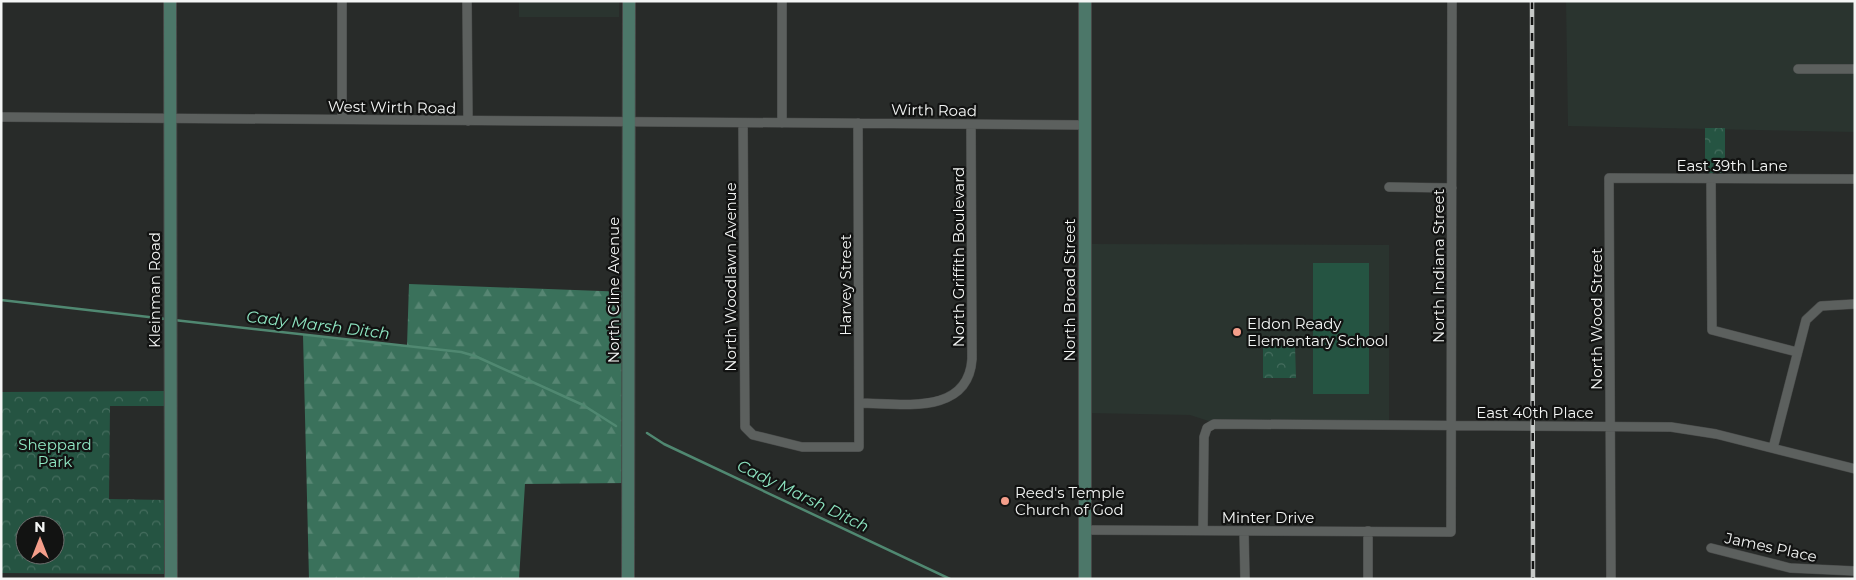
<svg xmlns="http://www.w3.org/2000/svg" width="1856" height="580" viewBox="0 0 1856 580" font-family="Montserrat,sans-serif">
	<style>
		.built { fill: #2a342f }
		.grass { fill: #255442 }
		.forest { fill: url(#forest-firs) }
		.park { fill: url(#park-crowns); fill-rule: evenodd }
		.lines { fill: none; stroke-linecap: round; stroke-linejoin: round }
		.stream { stroke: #508871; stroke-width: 2.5 }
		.street-casing { stroke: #474948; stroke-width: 10 }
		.secondary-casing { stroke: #474948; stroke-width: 14 }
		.street { stroke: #5c605e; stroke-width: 9 }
		.secondary { stroke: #4c7769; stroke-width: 12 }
		.rail-casing { stroke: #c6c9c7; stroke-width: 4.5 }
		.rail { stroke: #121312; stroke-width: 2.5; stroke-dasharray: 8; stroke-linecap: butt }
		.poi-dot { fill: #f49e8a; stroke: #121312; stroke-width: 2 }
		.labels { text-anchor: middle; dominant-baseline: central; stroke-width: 4.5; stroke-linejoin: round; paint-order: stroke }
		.street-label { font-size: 15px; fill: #f4f6f5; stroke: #121312 }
		.poi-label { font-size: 15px; fill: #f4f6f5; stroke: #121312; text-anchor: start }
		.park-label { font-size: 15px; fill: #90e8c4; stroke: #121312 }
		.water-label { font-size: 16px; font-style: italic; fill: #8ee6c2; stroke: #121312 }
	</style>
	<defs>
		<pattern id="forest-firs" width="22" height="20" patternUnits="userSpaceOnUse" patternTransform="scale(1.25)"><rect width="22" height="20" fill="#3a715b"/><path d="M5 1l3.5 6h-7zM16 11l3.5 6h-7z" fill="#578673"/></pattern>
		<pattern id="park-crowns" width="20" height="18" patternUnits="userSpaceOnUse" patternTransform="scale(1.25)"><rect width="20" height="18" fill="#255442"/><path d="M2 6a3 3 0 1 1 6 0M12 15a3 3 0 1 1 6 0" fill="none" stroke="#456d5e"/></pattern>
	</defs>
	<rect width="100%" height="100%" fill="#282b29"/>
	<!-- built -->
	<path class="built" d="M519,1H619V17H519Z
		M1566,1H1855V132L1568,126Z
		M1085,244L1389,245V425L1218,424L1190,415L1086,413Z"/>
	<!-- grass -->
	<path class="grass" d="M1313,263H1369V394H1313Z"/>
	<!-- forest -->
	<path class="forest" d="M409,284L628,292L629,483L525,484L519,579H309L303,335L407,346Z"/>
	<!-- park -->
	<path class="park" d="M1705,128H1725V173H1705Z
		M1263,345H1295L1296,378H1263Z
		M166,391V406H110L109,499L166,500V574L1,573V392ZM25,525H55V555H25Z"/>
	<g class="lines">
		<!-- stream -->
		<path class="stream" d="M1,300L166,319
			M174,320L461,352L475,356L583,405L616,426
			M647,433L664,444L950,579"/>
		<!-- street casing -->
		<g class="street-casing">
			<path id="street" d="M467,1L468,121
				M782,1V123
				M1798,69H1855
				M1,117L1085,125
				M342,119V1
				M743,123L745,427L753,435L802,447H859L858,123
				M1711,178L1712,330L1797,352
				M1389,187L1452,188
				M859,403C900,403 968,417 972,359L971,125
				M1773,448L1806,320L1821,306L1855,304
				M1085,530L1451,532L1452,1
				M1203,530L1204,437L1207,428L1214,424L1671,427L1716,434L1855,469
				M1244,531L1245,579
				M1711,548L1790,568L1855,571
				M1368,579V531
				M1611,579L1609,178L1855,179"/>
		</g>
		<!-- secondary casing -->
		<g class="secondary-casing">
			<path id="secondary" d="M170,1L171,579
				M628,579L629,1
				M1085,579V1"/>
		</g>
		<!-- street -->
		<use href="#street" class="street"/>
		<!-- secondary -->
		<use href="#secondary" class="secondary"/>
		<!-- rail casing -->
		<g class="rail-casing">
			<path id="rail" d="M1532,1L1533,579"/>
		</g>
		<!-- rail -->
		<use href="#rail" class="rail"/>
	</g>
	<!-- markers -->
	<g class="poi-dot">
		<circle cx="1237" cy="332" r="5"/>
		<circle cx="1005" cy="501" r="5"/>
	</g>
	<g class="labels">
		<!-- street labels -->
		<g class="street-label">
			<text transform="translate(392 107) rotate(1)">West Wirth Road</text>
			<text transform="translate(934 110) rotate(1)">Wirth Road</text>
			<text x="1732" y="165">East 39th Lane</text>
			<text transform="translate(958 257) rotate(-90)">North Griffith Boulevard</text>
			<text transform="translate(1438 266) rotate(-90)">North Indiana Street</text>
			<text transform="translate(730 277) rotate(-90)">North Woodlawn Avenue</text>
			<text transform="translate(845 285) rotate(-90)">Harvey Street</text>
			<text transform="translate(154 290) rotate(-90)">Kleinman Road</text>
			<text transform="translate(613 290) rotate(-90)">North Cline Avenue</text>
			<text transform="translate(1069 290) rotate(-90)">North Broad Street</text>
			<text transform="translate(1596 319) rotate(-90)">North Wood Street</text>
			<text x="1535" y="412">East 40th Place</text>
			<text x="1268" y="517">Minter Drive</text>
			<text transform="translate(1771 547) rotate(12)">James Place</text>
		</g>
		<!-- poi labels -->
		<g class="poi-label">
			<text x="1247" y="323">Eldon Ready<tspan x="1247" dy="17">Elementary School</tspan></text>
			<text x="1015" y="492">Reed's Temple<tspan x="1015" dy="17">Church of God</tspan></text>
		</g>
		<!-- park labels -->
		<g class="park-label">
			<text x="55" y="444">Sheppard<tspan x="55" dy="17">Park</tspan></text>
		</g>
		<!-- water labels -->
		<g class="water-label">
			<text transform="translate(318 325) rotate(7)">Cady Marsh Ditch</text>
			<text transform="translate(803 496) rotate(26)">Cady Marsh Ditch</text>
		</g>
	</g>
	<!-- border -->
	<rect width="1856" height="580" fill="none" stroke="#f4f6f5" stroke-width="5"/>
	<!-- north arrow -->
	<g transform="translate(40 540)"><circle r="24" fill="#121312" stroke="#6c6e6d"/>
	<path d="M0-4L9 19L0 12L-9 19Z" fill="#f49e8a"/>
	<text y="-8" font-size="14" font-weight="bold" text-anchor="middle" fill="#f4f6f5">N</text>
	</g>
</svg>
